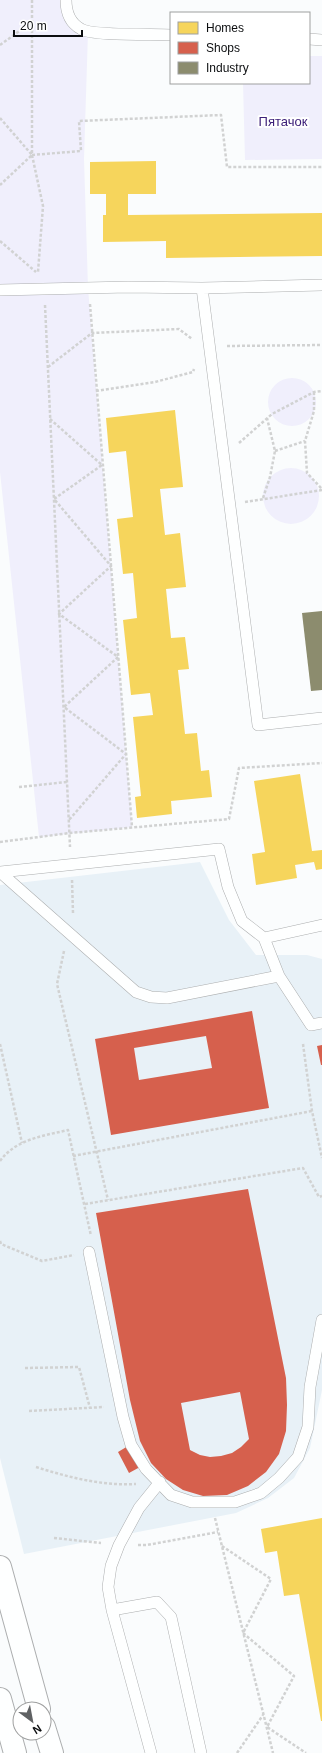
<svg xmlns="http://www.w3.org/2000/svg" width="322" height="1753" viewBox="0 0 322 1753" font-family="Helvetica,sans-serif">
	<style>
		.built { fill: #e8f1f7 }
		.green { fill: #f0effc }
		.homes { fill: #f6d55c }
		.shops { fill: #d6604d; fill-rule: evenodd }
		.industry { fill: #8c8c6e }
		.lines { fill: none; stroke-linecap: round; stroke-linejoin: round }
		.lane-casing { stroke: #acaeaf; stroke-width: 12 }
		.secondary-casing { stroke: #acaeaf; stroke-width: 24 }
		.path { stroke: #d1d2d2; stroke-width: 2.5; stroke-dasharray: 3 2; stroke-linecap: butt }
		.lane { stroke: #feffff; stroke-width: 11 }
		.secondary { stroke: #feffff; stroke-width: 22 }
		.labels { text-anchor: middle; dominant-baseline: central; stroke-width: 4; stroke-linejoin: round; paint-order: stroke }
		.park-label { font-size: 13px; fill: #3d2079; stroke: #fff }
	</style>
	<rect width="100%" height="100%" fill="#fafcfd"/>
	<!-- built -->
	<path class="built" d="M200,862L229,920L256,955H307L322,959V1390L310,1448L294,1478L268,1498L236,1513L24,1554L0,1458V885Z"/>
	<!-- green -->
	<path class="green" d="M0,0H66V8L88,32L84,159L88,288L132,827L39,837L0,472Z
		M309,56H322V159L245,160L243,83H309Z
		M268 402a24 24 0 1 1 48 0a24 24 0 1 1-48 0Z
		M263 496a28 28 0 1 1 56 0a28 28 0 1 1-56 0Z"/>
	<!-- homes -->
	<path class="homes" d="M156,161V194H128V215L322,213V256L166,258V241L103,242V215H106V194H90V162Z
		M175,410L183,487L160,489L165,535L180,533L186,587L166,589L171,638L185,637L189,669L178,670L185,734L197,733L201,771L209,770L212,797L171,801L172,814L137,818L135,797L141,796L133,717L153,715L150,693L131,695L123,620L137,618L133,573L123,574L117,519L133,517L126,451L109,453L106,418Z
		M300,774L312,851L322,850V869L316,870L314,862L295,865L297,878L256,885L252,854L265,852L254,781Z
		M322,1518V1721H321L299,1594L284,1596L277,1551L265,1553L261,1529Z"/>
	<!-- shops -->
	<path class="shops" d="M252,1011L269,1108L111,1135L95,1039ZM206,1036L212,1068L139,1080L134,1048Z
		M322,1045V1065H321L317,1046Z
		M248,1189L286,1378L287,1405L286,1431L279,1454L266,1472L248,1486L227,1495L203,1496L183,1490L166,1479L151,1463L140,1441L130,1400L96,1213ZM240,1392L249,1439L241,1447L232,1453L221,1456L210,1457L200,1455L190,1450L181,1403Z
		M128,1446L140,1467L129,1473L118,1452Z"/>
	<!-- industry -->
	<path class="industry" d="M322,611V690L311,691L302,613Z"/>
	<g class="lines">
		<!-- lane casing -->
		<g class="lane-casing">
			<path id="lane" d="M66,0C66,12 70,23 81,29C92,36 154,34 171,35
				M309,39L322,40
				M202,288L258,725L322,718
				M0,290L128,287L202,288L322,285
				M0,872L219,849L228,887L242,921L264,938L279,976L311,1025L322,1023
				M0,872L136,992L151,997L167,998L279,976
				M264,938L322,925
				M89,1252L123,1417L131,1445L146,1469L171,1495L192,1502H235L261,1493L279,1478L298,1457L308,1427L310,1387L322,1320
				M112,1610L157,1602L171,1617L201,1753
				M151,1753L112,1610L108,1587L111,1566L119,1545L139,1508L160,1482"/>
		</g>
		<!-- secondary casing -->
		<g class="secondary-casing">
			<path id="secondary" d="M0,1567L39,1709
				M0,1699L15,1753
				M44,1727L52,1753"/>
		</g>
		<!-- path -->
		<path class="path" d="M32,0V155L43,206L38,272
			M0,45L32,22
			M0,118L32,155L0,185
			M32,155L81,151L79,121L221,115L227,167H322
			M0,241L36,272
			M90,304L132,827
			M45,305L70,847
			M227,346L322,345
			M48,367L92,333L179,329L192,339
			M96,391L155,382L193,372L194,369
			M314,392V411L305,441L307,473L322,489
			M50,419L102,465L54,499L111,566L59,614L118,657L64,707L126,754L69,820
			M239,443L272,414L314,392L322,391
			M275,451L305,441
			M263,498L270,477L275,451L267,418
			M245,502L322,490
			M19,787L67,782
			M0,842L70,833L229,819L239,768L322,763
			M72,880L73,913
			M64,951L57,984L108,1200
			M0,1044L22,1143
			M303,1044L312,1111L322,1158
			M73,1156L312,1111
			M0,1161C16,1139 43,1136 68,1130L91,1236
			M85,1204L303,1168L319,1197L322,1196
			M0,1241L1,1244L42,1261L74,1255
			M25,1368L79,1367L90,1408
			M29,1411L104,1407
			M36,1467C68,1477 101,1486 136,1484
			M215,1518L273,1753
			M54,1538L101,1543
			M138,1545H147L218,1532
			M222,1546L271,1579L243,1633L294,1676L267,1727L306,1753
			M237,1753L263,1715"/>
		<!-- lane -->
		<use href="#lane" class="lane"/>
		<!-- secondary -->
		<use href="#secondary" class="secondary"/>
	</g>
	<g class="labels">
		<!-- park labels -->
		<g class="park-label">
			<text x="283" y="121">Пятачок</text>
		</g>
	</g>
	<!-- legend -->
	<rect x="170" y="12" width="140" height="72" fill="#ffffff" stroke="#9e9f9f"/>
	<rect x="178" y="22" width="20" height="12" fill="#f6d55c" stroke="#9e9f9f"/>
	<text x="206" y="32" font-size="12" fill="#0c0e10">Homes</text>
	<rect x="178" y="42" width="20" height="12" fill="#d6604d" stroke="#9e9f9f"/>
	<text x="206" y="52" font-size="12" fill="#0c0e10">Shops</text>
	<rect x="178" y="62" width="20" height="12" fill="#8c8c6e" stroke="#9e9f9f"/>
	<text x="206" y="72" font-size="12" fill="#0c0e10">Industry</text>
	<!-- north arrow -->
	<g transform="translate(32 1721) rotate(148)"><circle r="19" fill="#ffffff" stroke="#9e9f9f"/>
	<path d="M0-3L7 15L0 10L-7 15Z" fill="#5f6163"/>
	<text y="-6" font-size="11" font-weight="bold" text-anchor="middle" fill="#0c0e10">N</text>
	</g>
	<!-- scale -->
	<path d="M14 30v6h68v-6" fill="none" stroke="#0c0e10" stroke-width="2"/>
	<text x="20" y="30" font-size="12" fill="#0c0e10" stroke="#ffffff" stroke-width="3" paint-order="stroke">20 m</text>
</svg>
